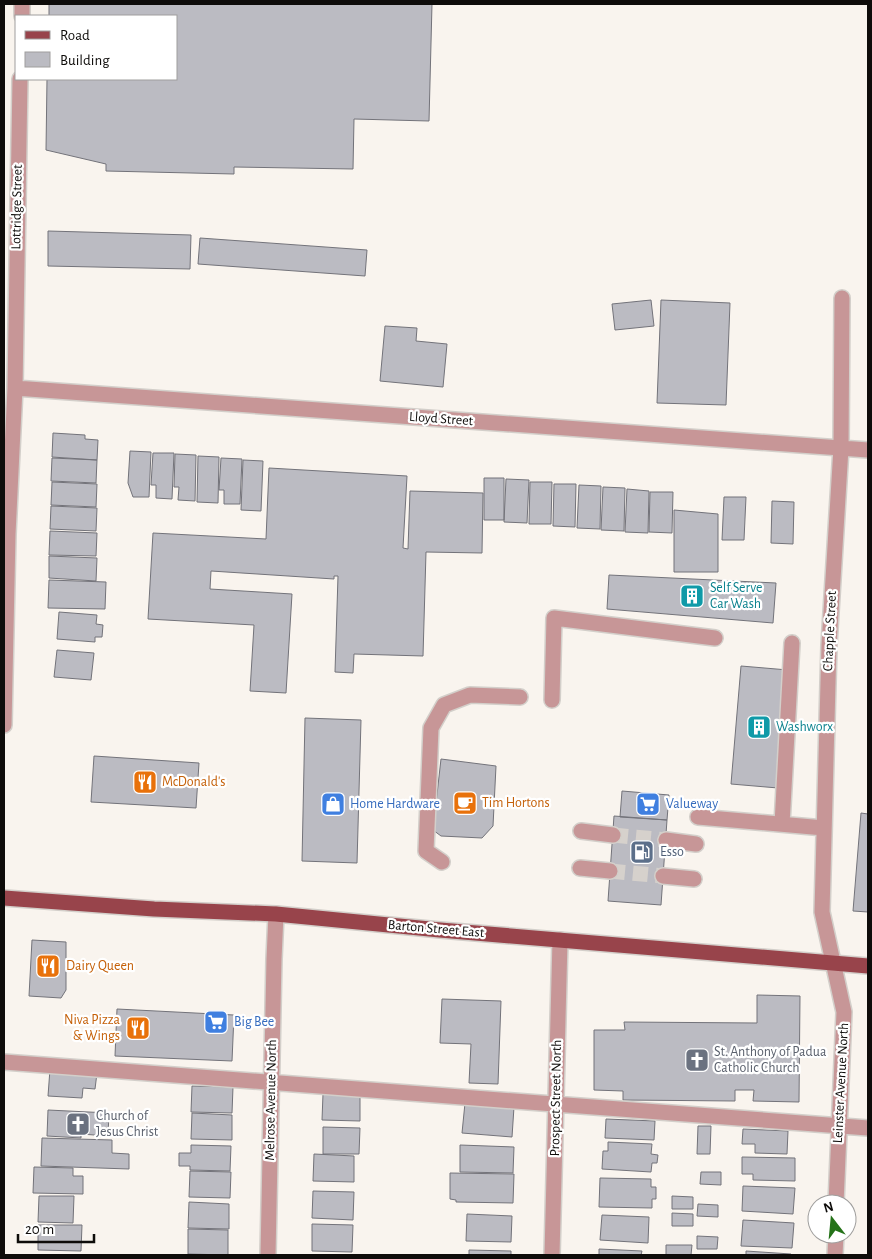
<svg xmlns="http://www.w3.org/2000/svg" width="872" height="1259" viewBox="0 0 872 1259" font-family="'Alegreya Sans',sans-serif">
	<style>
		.building { fill: #bbbbc2; stroke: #73737a }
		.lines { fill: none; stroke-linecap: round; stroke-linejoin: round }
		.minor-tunnel { stroke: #d6d1cc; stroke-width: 15; stroke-dasharray: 15 8; stroke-linecap: butt }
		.minor-casing { stroke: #d3cfca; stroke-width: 18 }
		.major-casing { stroke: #d3cfca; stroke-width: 18 }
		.minor { stroke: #c79697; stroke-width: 15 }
		.major { stroke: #98444b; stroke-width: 15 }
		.labels { text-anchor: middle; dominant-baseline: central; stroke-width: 4.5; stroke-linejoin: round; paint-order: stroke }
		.street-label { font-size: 14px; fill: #0e0c0a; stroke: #fff }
		.culture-label { font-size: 14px; fill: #0d838f; stroke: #fff; text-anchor: start }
		.food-label { font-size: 14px; fill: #c56008; stroke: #fff; text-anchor: start }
		.shop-label { font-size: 14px; fill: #366cbe; stroke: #fff; text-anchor: start }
		.service-label { font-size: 14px; fill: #4e5e75; stroke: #fff; text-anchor: start }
		.worship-label { font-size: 14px; fill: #5b616d; stroke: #fff; text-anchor: start }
	</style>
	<rect width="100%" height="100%" fill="#f9f4ee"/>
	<!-- building -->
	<path class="building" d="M49,4H432L429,121L354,119L353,169L234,167V174L106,171V164L46,150L47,79H176V16H49Z
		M48,231L191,235L190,269L48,266Z
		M200,238L367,250L365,276L198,264Z
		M651,300L654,326L615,330L612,304Z
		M661,300L730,303L726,405L657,403Z
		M385,326L417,328L416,341L447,344L443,387L380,381Z
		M53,433L85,435V439L98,440L97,460L52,457Z
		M130,451L151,452L149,497H133L128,483Z
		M153,453H174L172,499L156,498V485H151Z
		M175,454L196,455L195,501L178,500L179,487H174Z
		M198,456L219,457L218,503L197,502Z
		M52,458L97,460L96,483L51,481Z
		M221,458L242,459L240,504H224V490H219Z
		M243,460L263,461L261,511L241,510Z
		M269,468L407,476L403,548L408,549L410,491L483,493L482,553L426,552L423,656L354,654L353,673L335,672L338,576H334V579L211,571L210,589L292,594L286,693L250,691L254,625L148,619L153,533L266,539Z
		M484,478H504V520H484Z
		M506,479L529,480L527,523L504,522Z
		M52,482L97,484L96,507L51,505Z
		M530,482H552L551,524H529Z
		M554,484H576L575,527L553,526Z
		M579,485L601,486L600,529L577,528Z
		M603,487L625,488L624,531L601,530Z
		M627,489L649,491L648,533L625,532Z
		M650,492H673L672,533L649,532Z
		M724,497H746L744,540H722Z
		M772,501L794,502L793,544L771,543Z
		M51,506L97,508L96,531L50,529Z
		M674,510L718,514V572H674Z
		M50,531L97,533L96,556L49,555Z
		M49,556L97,558L96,581L49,578Z
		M609,575L776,583L773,623L607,609Z
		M49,580L106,582L105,609L48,608Z
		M59,612L97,615L96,624L103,625L102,637H95V642L57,639Z
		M57,650L94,653L91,680L54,677Z
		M741,666L788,670L778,788L731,784Z
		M305,718L361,720L357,863L302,861Z
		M94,756L199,763L196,808L91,802Z
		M441,759L496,766L493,826L482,838L441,836L433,830Z
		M622,791L669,795L667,820L620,817Z
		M861,813L868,814V912L853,911Z
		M614,816L667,820L661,905L608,901Z
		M32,940L66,942V990L61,998L29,996Z
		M757,995L800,996L799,1102L753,1101L754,1090H735V1101L623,1100V1091L594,1090V1030H625L624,1022L757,1023Z
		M442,999L501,1001L498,1084L469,1083L471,1044L440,1043Z
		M117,1009L234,1015L232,1061L115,1056Z
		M50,1069L97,1073L95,1089L83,1088L82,1098L48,1096Z
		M192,1086L233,1087L232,1113L191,1112Z
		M323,1094L360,1095V1121L322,1120Z
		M465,1103L514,1107L512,1137L462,1133Z
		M48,1110L109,1113L108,1136L81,1134V1138L47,1136Z
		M192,1113L232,1115V1140L191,1139Z
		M606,1119L655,1121L654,1140L605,1138Z
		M698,1126H711L710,1154H697Z
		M323,1127L360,1128L359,1154H323Z
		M743,1129L788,1131L787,1154L755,1153V1144H742Z
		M42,1138L112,1140V1153L129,1154V1169L41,1166Z
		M608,1142L652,1144L651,1154L658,1155L657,1163H652L651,1172L602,1169L603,1151H608Z
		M191,1145L231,1146L230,1171L190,1170V1166H179V1153H191Z
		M460,1145L514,1147L513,1173L460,1172Z
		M314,1154L354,1156V1182L313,1181Z
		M742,1157L795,1158V1181L753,1180V1174H742Z
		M34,1167L73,1168V1176H83V1194L33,1193Z
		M190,1171L231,1172L230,1198L189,1197Z
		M701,1172H721V1185L700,1184Z
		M450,1173L514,1174L513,1203L456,1202V1200L450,1199Z
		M600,1178L651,1179V1187H656V1199H652V1208L599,1207Z
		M743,1186L795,1188L793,1214L742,1211Z
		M313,1191L354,1192L353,1220L312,1218Z
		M39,1196H74L73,1223L38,1222Z
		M672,1196L693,1197V1209H672Z
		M189,1202L229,1204V1229L188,1228Z
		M698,1204L718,1205V1217L697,1216Z
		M672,1213L693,1214V1226H672Z
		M467,1214L512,1216L511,1242L466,1241Z
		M602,1215L649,1217L648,1243L600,1240Z
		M743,1220L794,1223L792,1248L741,1246Z
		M312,1224L353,1225L352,1252L312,1251Z
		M38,1225H82L81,1251L38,1250Z
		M188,1229L228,1230V1255L188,1254Z
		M697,1236L718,1237L717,1249H697Z
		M666,1245H692L691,1255H666Z
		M599,1249L642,1251L641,1255H599Z
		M469,1250L511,1251V1255H469Z
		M746,1251L791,1254V1255H746Z"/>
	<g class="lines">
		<!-- minor-tunnel -->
		<path class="minor-tunnel" d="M613,835L666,840
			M610,871L663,876"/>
		<!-- minor casing -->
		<g class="minor-casing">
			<path id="minor" d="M22,16V4
				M15,388L868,450
				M552,700L554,618L715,638
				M4,725L8,534L15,388L20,79
				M698,817L824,828
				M782,824L792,643
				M581,831L613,835
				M666,840L696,844
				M442,862L426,851L431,728L444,705L470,695L520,697
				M580,868L610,871
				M663,876L694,879
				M4,1062L868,1128
				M836,1204L844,1012L822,912L829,645L841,448L842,298
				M268,1255L274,959L276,914
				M552,1255L560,940
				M835,1255L836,1234"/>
		</g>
		<!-- major casing -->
		<g class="major-casing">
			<path id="major" d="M4,898L154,909L276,914L440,930L868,966"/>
		</g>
		<!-- minor -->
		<use href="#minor" class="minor"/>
		<!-- major -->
		<use href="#major" class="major"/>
	</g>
	<!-- icons -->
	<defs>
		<g id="building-square" transform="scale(1.25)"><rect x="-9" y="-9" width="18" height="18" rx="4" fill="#0f9aa8" stroke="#fff"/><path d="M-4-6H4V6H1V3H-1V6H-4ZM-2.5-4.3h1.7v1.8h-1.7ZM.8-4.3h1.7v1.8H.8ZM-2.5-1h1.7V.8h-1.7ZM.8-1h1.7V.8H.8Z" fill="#fff"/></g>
		<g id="restaurant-square" transform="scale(1.25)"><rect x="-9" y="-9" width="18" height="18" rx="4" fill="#e8710a" stroke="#fff"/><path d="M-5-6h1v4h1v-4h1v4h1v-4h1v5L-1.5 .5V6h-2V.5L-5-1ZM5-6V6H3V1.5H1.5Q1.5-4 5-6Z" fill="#fff"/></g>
		<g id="cafe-square" transform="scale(1.25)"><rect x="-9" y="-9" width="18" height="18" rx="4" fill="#e8710a" stroke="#fff"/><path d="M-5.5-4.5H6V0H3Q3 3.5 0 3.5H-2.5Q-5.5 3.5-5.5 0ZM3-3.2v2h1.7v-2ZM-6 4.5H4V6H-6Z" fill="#fff"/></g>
		<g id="shop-square" transform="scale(1.25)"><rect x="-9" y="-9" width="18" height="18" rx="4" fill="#3f7fe0" stroke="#fff"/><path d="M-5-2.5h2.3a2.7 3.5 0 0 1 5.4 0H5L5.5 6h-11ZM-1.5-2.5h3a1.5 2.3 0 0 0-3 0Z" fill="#fff"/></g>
		<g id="supermarket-square" transform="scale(1.25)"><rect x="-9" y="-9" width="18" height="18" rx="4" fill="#3f7fe0" stroke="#fff"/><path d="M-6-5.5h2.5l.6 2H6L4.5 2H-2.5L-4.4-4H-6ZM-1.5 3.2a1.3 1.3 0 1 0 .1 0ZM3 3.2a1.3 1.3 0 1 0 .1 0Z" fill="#fff"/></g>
		<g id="fuel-square" transform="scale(1.25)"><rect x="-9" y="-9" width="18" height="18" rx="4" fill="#5c6f8a" stroke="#fff"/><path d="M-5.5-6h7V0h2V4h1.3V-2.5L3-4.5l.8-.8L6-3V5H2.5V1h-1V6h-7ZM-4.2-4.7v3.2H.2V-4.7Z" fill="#fff"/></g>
		<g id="church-square" transform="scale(1.25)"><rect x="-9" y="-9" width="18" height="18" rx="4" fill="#6b7280" stroke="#fff"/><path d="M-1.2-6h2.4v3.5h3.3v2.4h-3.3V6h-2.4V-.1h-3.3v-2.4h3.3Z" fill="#fff"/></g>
	</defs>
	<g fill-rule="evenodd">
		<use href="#building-square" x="692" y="596"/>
		<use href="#building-square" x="759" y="727"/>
		<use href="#restaurant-square" x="145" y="782"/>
		<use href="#cafe-square" x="465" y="803"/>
		<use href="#shop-square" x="333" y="804"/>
		<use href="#supermarket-square" x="648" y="804"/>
		<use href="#fuel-square" x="642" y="852"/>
		<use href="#restaurant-square" x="48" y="966"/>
		<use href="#supermarket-square" x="216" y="1022"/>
		<use href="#restaurant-square" x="138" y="1028"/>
		<use href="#church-square" x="697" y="1060"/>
		<use href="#church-square" x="78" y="1124"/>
	</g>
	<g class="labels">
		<!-- street labels -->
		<g class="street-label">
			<text transform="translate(17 207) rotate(-89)">Lottridge Street</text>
			<text transform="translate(441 419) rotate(4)">Lloyd Street</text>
			<text transform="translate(830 631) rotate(-87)">Chapple Street</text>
			<text transform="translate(436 929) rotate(5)">Barton Street East</text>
			<text transform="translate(841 1083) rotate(-87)">Leinster Avenue North</text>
			<text transform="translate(556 1098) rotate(-89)">Prospect Street North</text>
			<text transform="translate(271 1100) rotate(-89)">Melrose Avenue North</text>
		</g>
		<!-- culture labels -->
		<g class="culture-label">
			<text x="710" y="588">Self Serve<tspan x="710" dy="16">Car Wash</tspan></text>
			<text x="776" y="727">Washworx</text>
		</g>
		<!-- food labels -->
		<g class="food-label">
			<text x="162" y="782">McDonald's</text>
			<text x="482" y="803">Tim Hortons</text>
			<text x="66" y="966">Dairy Queen</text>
			<text x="120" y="1020" text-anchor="end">Niva Pizza<tspan x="120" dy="16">&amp; Wings</tspan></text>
		</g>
		<!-- shop labels -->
		<g class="shop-label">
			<text x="350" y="804">Home Hardware</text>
			<text x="666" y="804">Valueway</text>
			<text x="234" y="1022">Big Bee</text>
		</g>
		<!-- service labels -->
		<g class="service-label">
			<text x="660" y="852">Esso</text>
		</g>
		<!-- worship labels -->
		<g class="worship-label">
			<text x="714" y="1052">St. Anthony of Padua<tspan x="714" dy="16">Catholic Church</tspan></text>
			<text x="96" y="1116">Church of<tspan x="96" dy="16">Jesus Christ</tspan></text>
		</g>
	</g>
	<!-- border -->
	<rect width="872" height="1259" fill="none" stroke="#0e0c0a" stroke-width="10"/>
	<!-- legend -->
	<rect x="15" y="15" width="162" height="65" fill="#ffffff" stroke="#9f9e9d"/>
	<rect x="25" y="31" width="25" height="8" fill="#98444b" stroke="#9f9e9d"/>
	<text x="60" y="40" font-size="15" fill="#0e0c0a">Road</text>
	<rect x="25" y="52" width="25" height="15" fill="#bbbbc2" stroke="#9f9e9d"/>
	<text x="60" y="65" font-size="15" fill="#0e0c0a">Building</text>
	<!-- north arrow -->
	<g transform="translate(832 1219) rotate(344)"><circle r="24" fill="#ffffff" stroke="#9f9e9d"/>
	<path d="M0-4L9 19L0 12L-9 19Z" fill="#247218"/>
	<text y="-8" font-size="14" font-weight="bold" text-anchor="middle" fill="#0e0c0a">N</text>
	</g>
	<!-- scale -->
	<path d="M18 1234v8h76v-8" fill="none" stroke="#0e0c0a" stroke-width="2.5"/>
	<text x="25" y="1234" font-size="15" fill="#0e0c0a" stroke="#ffffff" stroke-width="4" paint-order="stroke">20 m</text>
</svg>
